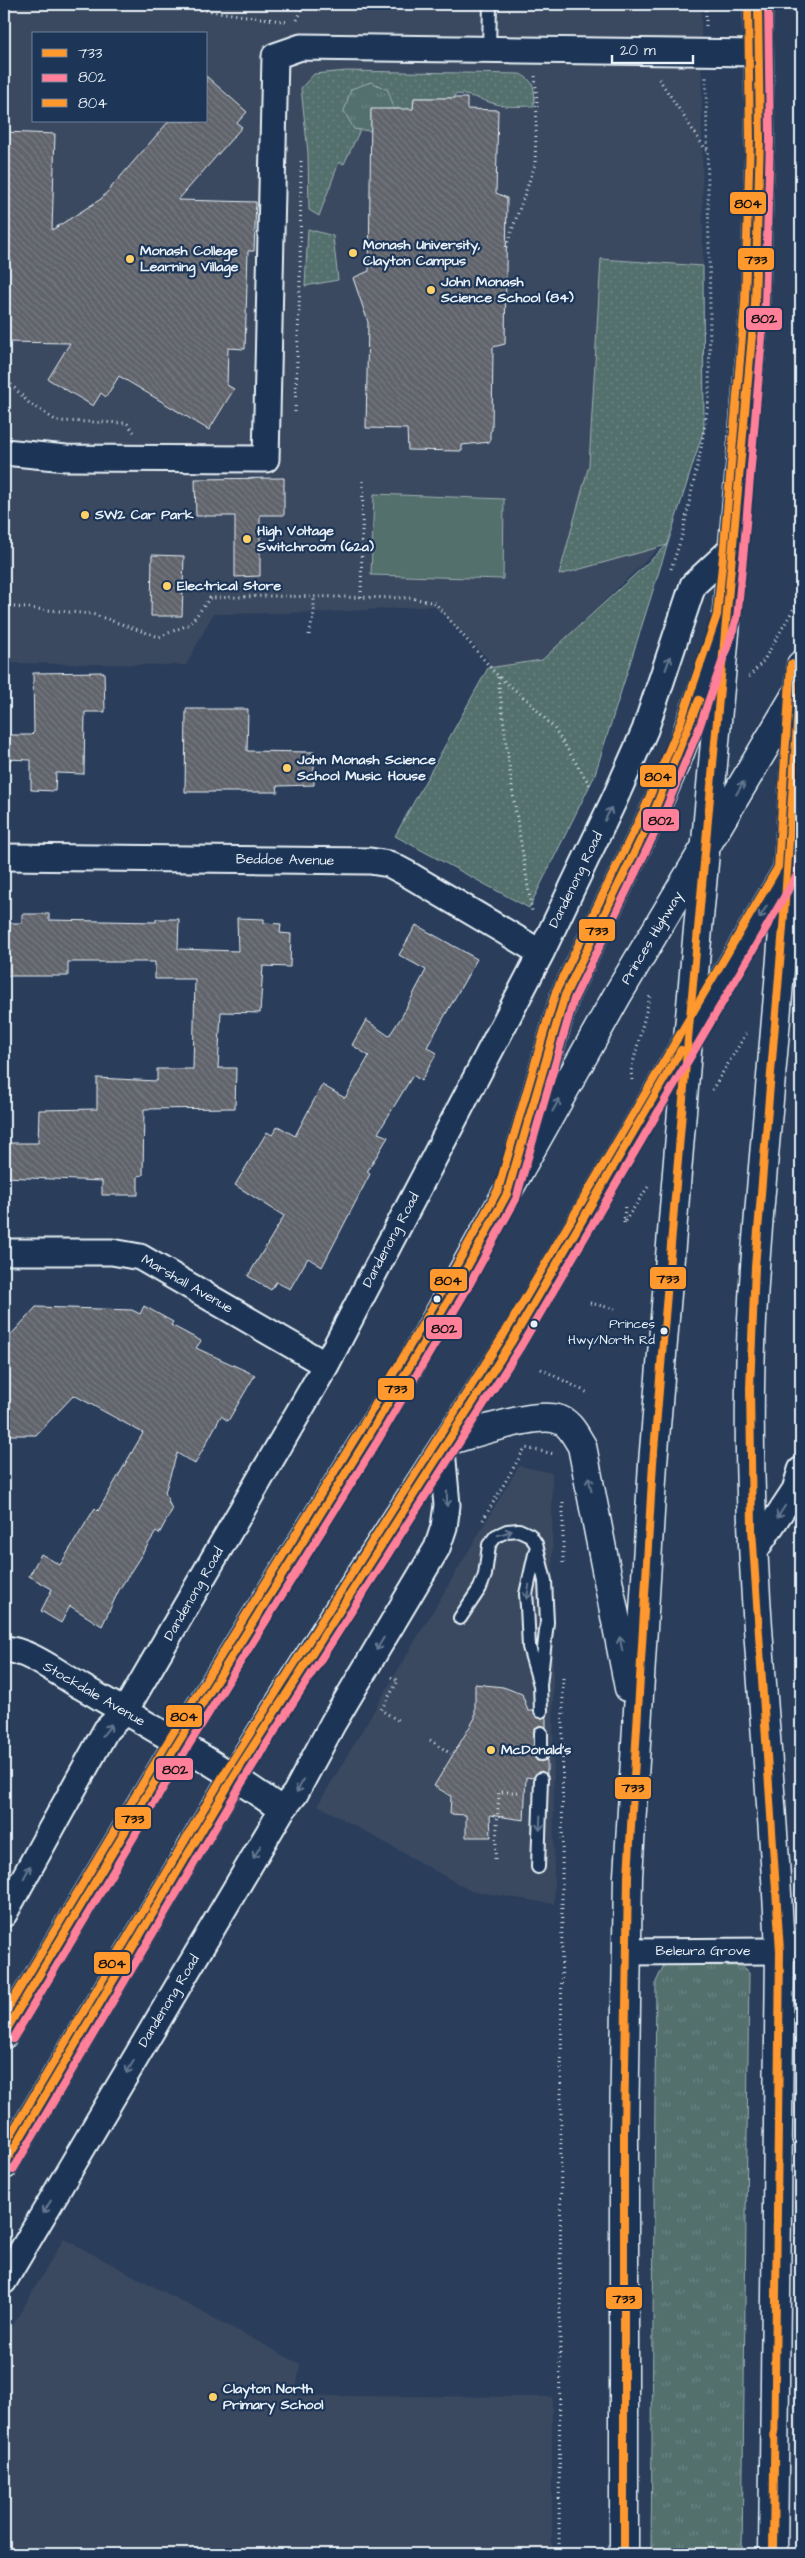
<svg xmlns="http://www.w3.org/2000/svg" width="805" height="2558" viewBox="0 0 805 2558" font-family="'Architects Daughter',sans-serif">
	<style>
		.built { fill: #3a4960; fill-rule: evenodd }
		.grass { fill: url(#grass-dots); stroke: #9eb0b2 }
		.park { fill: url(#park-tufts); stroke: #9eb0b2 }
		.pitch { fill: #536f6d; stroke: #9eb0b2 }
		.building { fill: url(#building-back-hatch); stroke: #e8f1f8 }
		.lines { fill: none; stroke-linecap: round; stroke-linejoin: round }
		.lane-casing { stroke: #e8f1f8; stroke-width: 16 }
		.street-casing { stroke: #e8f1f8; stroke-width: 29 }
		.highway-casing { stroke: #e8f1f8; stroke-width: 31 }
		.path { stroke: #e8f1f8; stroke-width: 3; stroke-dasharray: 1 4; stroke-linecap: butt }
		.lane { stroke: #1d3557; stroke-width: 12 }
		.street { stroke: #1d3557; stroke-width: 25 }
		.highway { stroke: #1d3557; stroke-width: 28 }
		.bus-1-casing { stroke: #1d3557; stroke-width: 11 }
		.bus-2-casing { stroke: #1d3557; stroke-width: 11 }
		.bus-3-casing { stroke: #1d3557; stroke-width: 11 }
		.bus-1 { stroke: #ff982d; stroke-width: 8 }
		.bus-2 { stroke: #ff8098; stroke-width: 8 }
		.bus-3 { stroke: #ff982d; stroke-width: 8 }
		.oneway { stroke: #64778f }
		.poi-dot { fill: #ffd166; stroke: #1d3557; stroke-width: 2 }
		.bus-dot { fill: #e8f1f8; stroke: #1d3557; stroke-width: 2 }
		.labels { text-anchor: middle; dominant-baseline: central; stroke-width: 4.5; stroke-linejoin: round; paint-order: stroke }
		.bus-label { font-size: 13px; fill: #e8f1f8; stroke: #1d3557; text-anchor: end }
		.poi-label { font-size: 14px; font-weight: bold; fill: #e8f1f8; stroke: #1d3557; text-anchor: start }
		.street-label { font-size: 14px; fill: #e8f1f8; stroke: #1d3557 }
		.line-badge { stroke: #1d3557; stroke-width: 2 }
		.pale-badge-label { font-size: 14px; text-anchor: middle; font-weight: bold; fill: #111 }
	</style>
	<defs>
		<pattern id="grass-dots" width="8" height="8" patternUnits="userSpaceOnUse" patternTransform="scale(1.25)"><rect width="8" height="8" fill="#536f6d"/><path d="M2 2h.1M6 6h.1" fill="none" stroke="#6c8483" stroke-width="1.8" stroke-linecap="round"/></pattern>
		<pattern id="park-tufts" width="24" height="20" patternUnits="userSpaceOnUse" patternTransform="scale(1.25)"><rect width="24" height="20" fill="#536f6d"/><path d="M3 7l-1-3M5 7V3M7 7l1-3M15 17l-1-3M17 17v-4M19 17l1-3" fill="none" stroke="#6c8483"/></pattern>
		<pattern id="building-back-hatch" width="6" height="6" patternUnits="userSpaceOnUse" patternTransform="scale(1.25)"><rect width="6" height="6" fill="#60636b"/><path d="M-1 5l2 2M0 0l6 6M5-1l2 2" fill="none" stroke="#777a81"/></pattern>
	</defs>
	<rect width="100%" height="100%" fill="#2a3e5b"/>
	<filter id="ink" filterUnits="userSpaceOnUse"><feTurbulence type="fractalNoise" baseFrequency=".02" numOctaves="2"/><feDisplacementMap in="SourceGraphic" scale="10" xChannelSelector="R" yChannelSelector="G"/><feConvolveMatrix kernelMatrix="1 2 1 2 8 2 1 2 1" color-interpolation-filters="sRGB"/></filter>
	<g filter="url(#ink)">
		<!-- built -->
		<path class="built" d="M4,4H701L704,385L692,469L671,536L543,660L488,668V659L434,606L329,612L213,614L186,665L4,663ZM34,34H206V121H34Z
			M519,1466L552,1473L554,1904L471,1891L318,1805Z
			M64,2239L300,2364L295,2396L552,2397V2554H4V2340Z"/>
		<!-- grass -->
		<path class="grass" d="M347,71L520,74C536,82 535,90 534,106C525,106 515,107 506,106C488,104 473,94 455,94L454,98H414L413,110L394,109L371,82L354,129L360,130L344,164L339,162L319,216L309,210L308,153L301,88L314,74Z
			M308,229L333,236L338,280L305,286Z
			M601,259L703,266L704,429L594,777L529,908L395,836L488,668L542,660L667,545L559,575L589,465Z"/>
		<!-- park -->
		<path class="park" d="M371,82L388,90L394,109L371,110V131L354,129L344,111L351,89Z
			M664,1965L742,1966L749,1973L742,2554H651L656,1982Z"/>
		<!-- pitch -->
		<path class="pitch" d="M374,494L504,499L503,579L371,575Z"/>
		<!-- building -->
		<path class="building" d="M206,76L247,112L237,123L242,127L178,200L256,202L254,251H248L245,349L228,348L227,385L234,389L209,430L119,376L106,397L101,393L93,406L48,379L70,343L4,342V132L55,134L52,230L101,199L169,121H206Z
			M414,98H467V109L498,110L496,193L507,198L505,344L493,347L492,430L490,432V442L462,445V451L408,450L407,429L366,428L368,322L353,278L369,271L371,109H413Z
			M284,478V515H260V576L235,577V516H196L195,479Z
			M152,555L184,556L182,616H151Z
			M104,672L105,712H85L84,774L56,773L55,791L31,790V760L4,759V735H31L34,732L33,673Z
			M186,709H248L247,751L314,752V785L277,786L278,792H185Z
			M22,914H49V920L156,922V919H179L178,949L238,951L237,918L264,919V923L281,924L280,933L291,934L290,967L263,966L260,1013L221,1012L218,1068H236L235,1108L144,1109L143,1175L138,1176V1195H102V1181L4,1177V1143H38L39,1110L97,1109V1078L157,1081V1069H193L195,979H155V962H68V976H4V923H22Z
			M416,925L477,959L427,1047L437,1053L421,1081L413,1075L378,1133L388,1137L367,1172L370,1174L322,1267L308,1258L290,1289L276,1282L271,1290L248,1276L284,1216L235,1185L267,1132L272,1135L278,1126L295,1136L322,1085L345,1098L369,1056L352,1045L366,1020L389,1036L402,1016L426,970L399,955Z
			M144,1306L173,1322L171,1325L201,1341L196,1348L255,1375L228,1421L221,1416L195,1464L177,1453L165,1492L172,1510L159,1534L156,1532L119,1590L102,1626L70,1606L61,1623L41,1611L52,1589L29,1576L41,1554L60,1565L95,1508L98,1511L143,1433L74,1395L36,1435H9V1337L36,1307L132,1310L140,1314Z
			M475,1684L503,1687L522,1694L528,1711H533L538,1718L546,1717V1727L541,1725L534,1729L533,1754L537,1761L547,1760V1774L541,1771L533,1778L526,1777L524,1820L490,1815L491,1837H466V1815L450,1814L451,1796L434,1786L475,1718Z"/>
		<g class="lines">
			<!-- lane casing -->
			<g class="lane-casing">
				<path id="lane" d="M489,49L490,4
					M535,1554L526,1594L527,1606L529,1647L540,1685L541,1711
					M460,1618L480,1588L485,1575L489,1545L496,1536L507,1531L519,1530L530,1535L536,1544L545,1581L547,1622L540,1685
					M541,1733V1754
					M538,1867L541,1779"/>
			</g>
			<!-- street casing -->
			<g class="street-casing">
				<path id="street" d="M4,452L66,458L266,459L275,56L301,47L759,53
					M4,857L370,861L389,864L406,873L541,953
					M4,1252H112L140,1257L326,1365
					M754,1552L795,1490L801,1470
					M4,1649C27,1649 61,1675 82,1687C150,1726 218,1764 282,1810
					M4,1914L106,1730L125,1711L326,1365L541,953L615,798L645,730L693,585L734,547
					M627,1952L780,1951L801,1946
					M4,2281L282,1810L295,1794L333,1723L437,1548L444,1527L447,1505L442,1450"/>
			</g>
			<!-- highway casing -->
			<g class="highway-casing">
				<path id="highway" d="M521,1147L565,995L653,814L679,755L713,660
					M448,1441C471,1434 534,1412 557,1419C570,1422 575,1435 582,1446L629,1688
					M4,2034L178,1743L402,1380L618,994L797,693
					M4,2165L234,1776L361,1574L512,1341L785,874
					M624,2554V2134L628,1876L653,1463L688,1039L755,303L760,139L758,4
					M773,2554L780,1951C772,1763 747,1576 750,1388C751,1280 763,1173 772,1065C784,932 793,799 801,665"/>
			</g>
			<!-- path -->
			<path class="path" d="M161,4L289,22
				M297,20L305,4
				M706,26V4
				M659,79L708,153
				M506,247L535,165L537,101L535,75
				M4,377L29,403L57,421L127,423L134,432
				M295,412L300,284L301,161
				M671,569L682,536L701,448L709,399L710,307L706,77
				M361,597L363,480
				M4,606L92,614L159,637L190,624L210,598L268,596L412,598L435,603L498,676L527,700L554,728L591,787
				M309,635L314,613V596
				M498,677L512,788L532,911
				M749,677L764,660L801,596
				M632,1080L631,1071L650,996
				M712,1090L746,1034
				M625,1221L648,1187
				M624,1223L625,1203
				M590,1303L615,1309
				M541,1369L590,1394
				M563,1502V1564
				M483,1520L525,1448L555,1454
				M391,1677L398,1681L381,1710L399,1721
				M430,1740L451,1754
				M495,1859L499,1792H520
				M559,2554L563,1675"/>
			<!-- lane -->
			<use href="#lane" class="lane"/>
			<!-- street -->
			<use href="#street" class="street"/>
			<!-- highway -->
			<use href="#highway" class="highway"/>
			<!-- bus-1 casing -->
			<g class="bus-1-casing">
				<path id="bus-1" d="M4,2034L178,1743L368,1437L458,1284L507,1194L565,995L653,814L699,700
					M4,2165L234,1776L512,1341L681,1050
					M624,2554V2134L628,1876L653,1463L688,1039L755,303L760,139L758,4
					M773,2554L780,1951L752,1529L750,1388L755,1267L784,915L801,665"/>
			</g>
			<!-- bus-2 casing -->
			<g class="bus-2-casing">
				<path id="bus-2" d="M13,2039L187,1748L377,1442L467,1289L516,1199L574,999L662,818L698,731L737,619L744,548L765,303L770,139L768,4
					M13,2170L243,1781L521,1346L797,875L801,819"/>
			</g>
			<!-- bus-3 casing -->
			<g class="bus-3-casing">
				<path id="bus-3" d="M4,2015L170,1738L359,1432L449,1279L498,1190L556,991L644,810L680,724L717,615L724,546L745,302L750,139L748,4
					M4,2146L226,1771L503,1336L778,867L791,664"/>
			</g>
			<!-- bus-1 -->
			<use href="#bus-1" class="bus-1"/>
			<!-- bus-2 -->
			<use href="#bus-2" class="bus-2"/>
			<!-- bus-3 -->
			<use href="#bus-3" class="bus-3"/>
		</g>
		<!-- one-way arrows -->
		<defs><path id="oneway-shaft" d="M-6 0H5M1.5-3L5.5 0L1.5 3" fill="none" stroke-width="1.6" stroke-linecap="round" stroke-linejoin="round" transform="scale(1.25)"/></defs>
		<g class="oneway">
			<use href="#oneway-shaft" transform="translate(668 663) rotate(-71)"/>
			<use href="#oneway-shaft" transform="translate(740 788) rotate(-59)"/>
			<use href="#oneway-shaft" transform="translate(608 814) rotate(-64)"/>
			<use href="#oneway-shaft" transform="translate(763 912) rotate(121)"/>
			<use href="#oneway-shaft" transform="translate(556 1105) rotate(-61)"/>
			<use href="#oneway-shaft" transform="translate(590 1484) rotate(-102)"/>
			<use href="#oneway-shaft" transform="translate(447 1499) rotate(90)"/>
			<use href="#oneway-shaft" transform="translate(781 1512) rotate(123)"/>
			<use href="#oneway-shaft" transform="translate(505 1533) rotate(-17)"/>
			<use href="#oneway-shaft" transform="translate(528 1592) rotate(100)"/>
			<use href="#oneway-shaft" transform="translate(380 1644) rotate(121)"/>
			<use href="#oneway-shaft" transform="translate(621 1644) rotate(-101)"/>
			<use href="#oneway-shaft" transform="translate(107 1730) rotate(-52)"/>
			<use href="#oneway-shaft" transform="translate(300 1786) rotate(120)"/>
			<use href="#oneway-shaft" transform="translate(540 1823) rotate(92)"/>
			<use href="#oneway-shaft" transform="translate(257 1852) rotate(121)"/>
			<use href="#oneway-shaft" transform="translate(27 1872) rotate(-62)"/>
			<use href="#oneway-shaft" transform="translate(130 2067) rotate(121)"/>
			<use href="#oneway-shaft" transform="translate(47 2207) rotate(121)"/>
		</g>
	</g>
	<!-- markers -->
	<g class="poi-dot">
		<circle cx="353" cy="253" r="5"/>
		<circle cx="130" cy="259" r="5"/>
		<circle cx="431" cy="290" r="5"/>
		<circle cx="85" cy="515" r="5"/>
		<circle cx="247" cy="539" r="5"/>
		<circle cx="167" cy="586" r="5"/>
		<circle cx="287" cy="768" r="5"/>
		<circle cx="491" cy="1750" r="5"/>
		<circle cx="213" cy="2397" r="5"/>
	</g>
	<g class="bus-dot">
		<circle cx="437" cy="1299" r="4.5"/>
		<circle cx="534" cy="1324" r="4.5"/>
		<circle cx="664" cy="1331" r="4.5"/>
	</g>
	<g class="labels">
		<!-- bus labels -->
		<g class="bus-label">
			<text x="655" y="1324">Princes<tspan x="655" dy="16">Hwy/North Rd</tspan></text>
		</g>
		<!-- poi labels -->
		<g class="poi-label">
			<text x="363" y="245">Monash University,<tspan x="363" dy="16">Clayton Campus</tspan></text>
			<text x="140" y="251">Monash College<tspan x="140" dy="16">Learning Village</tspan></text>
			<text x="441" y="282">John Monash<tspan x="441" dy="16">Science School (84)</tspan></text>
			<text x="95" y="515">SW2 Car Park</text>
			<text x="257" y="531">High Voltage<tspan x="257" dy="16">Switchroom (62a)</tspan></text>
			<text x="177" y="586">Electrical Store</text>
			<text x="297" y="760">John Monash Science<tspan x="297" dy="16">School Music House</tspan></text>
			<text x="501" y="1750">McDonald's</text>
			<text x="223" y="2389">Clayton North<tspan x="223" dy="16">Primary School</tspan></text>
		</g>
		<!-- street labels -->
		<g class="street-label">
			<text transform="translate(285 860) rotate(1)">Beddoe Avenue</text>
			<text transform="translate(576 880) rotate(-64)">Dandenong Road</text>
			<text transform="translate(652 938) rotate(-59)">Princes Highway</text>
			<text transform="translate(391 1240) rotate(-62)">Dandenong Road</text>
			<text transform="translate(187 1284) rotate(30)">Marshall Avenue</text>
			<text transform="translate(194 1594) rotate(-60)">Dandenong Road</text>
			<text transform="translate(94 1694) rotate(30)">Stockdale Avenue</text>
			<text x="703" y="1951">Beleura Grove</text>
			<text transform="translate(169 2001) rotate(-59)">Dandenong Road</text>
		</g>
	</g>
	<g class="line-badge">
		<rect x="729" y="191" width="38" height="24" rx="5" fill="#ff982d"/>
		<rect x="737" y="247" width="38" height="24" rx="5" fill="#ff982d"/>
		<rect x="745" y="307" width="38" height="24" rx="5" fill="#ff8098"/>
		<rect x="639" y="764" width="38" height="24" rx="5" fill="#ff982d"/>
		<rect x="642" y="808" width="38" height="24" rx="5" fill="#ff8098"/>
		<rect x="578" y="918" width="38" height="24" rx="5" fill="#ff982d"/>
		<rect x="649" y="1266" width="38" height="24" rx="5" fill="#ff982d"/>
		<rect x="429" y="1268" width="39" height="24" rx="5" fill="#ff982d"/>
		<rect x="425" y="1316" width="38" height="24" rx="5" fill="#ff8098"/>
		<rect x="377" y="1377" width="38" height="24" rx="5" fill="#ff982d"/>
		<rect x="165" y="1704" width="38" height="24" rx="5" fill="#ff982d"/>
		<rect x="155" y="1757" width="39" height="24" rx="5" fill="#ff8098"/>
		<rect x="614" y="1776" width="38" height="24" rx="5" fill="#ff982d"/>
		<rect x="114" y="1806" width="38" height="24" rx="5" fill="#ff982d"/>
		<rect x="93" y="1951" width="38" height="24" rx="5" fill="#ff982d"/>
		<rect x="605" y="2286" width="38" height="24" rx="5" fill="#ff982d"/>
	</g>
	<g class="pale-badge-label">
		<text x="748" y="208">804</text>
		<text x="756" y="264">733</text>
		<text x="764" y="323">802</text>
		<text x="658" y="781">804</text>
		<text x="661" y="825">802</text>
		<text x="597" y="935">733</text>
		<text x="668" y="1283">733</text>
		<text x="448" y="1285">804</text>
		<text x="444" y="1333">802</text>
		<text x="396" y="1393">733</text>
		<text x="184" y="1721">804</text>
		<text x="175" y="1774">802</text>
		<text x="633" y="1792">733</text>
		<text x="133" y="1823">733</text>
		<text x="112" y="1968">804</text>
		<text x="624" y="2303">733</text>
	</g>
	<!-- margin -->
	<rect width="805" height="2558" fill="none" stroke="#1d3557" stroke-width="20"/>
	<rect x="10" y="10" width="785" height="2538" fill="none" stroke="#e8f1f8" stroke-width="2" filter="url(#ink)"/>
	<!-- legend -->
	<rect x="32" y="32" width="175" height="90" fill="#1d3557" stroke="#6e8097"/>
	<rect x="42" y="49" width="25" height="8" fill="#ff982d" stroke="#6e8097"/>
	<text x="78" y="58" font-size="15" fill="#e8f1f8">733</text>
	<rect x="42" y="74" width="25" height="8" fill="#ff8098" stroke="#6e8097"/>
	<text x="78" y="82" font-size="15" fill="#e8f1f8">802</text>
	<rect x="42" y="99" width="25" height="8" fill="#ff982d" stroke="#6e8097"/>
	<text x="78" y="108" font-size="15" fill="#e8f1f8">804</text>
	<!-- scale -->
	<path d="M612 55v8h81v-8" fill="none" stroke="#e8f1f8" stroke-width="2.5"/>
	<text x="620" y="55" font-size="15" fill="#e8f1f8" stroke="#1d3557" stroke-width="4" paint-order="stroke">20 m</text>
</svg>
